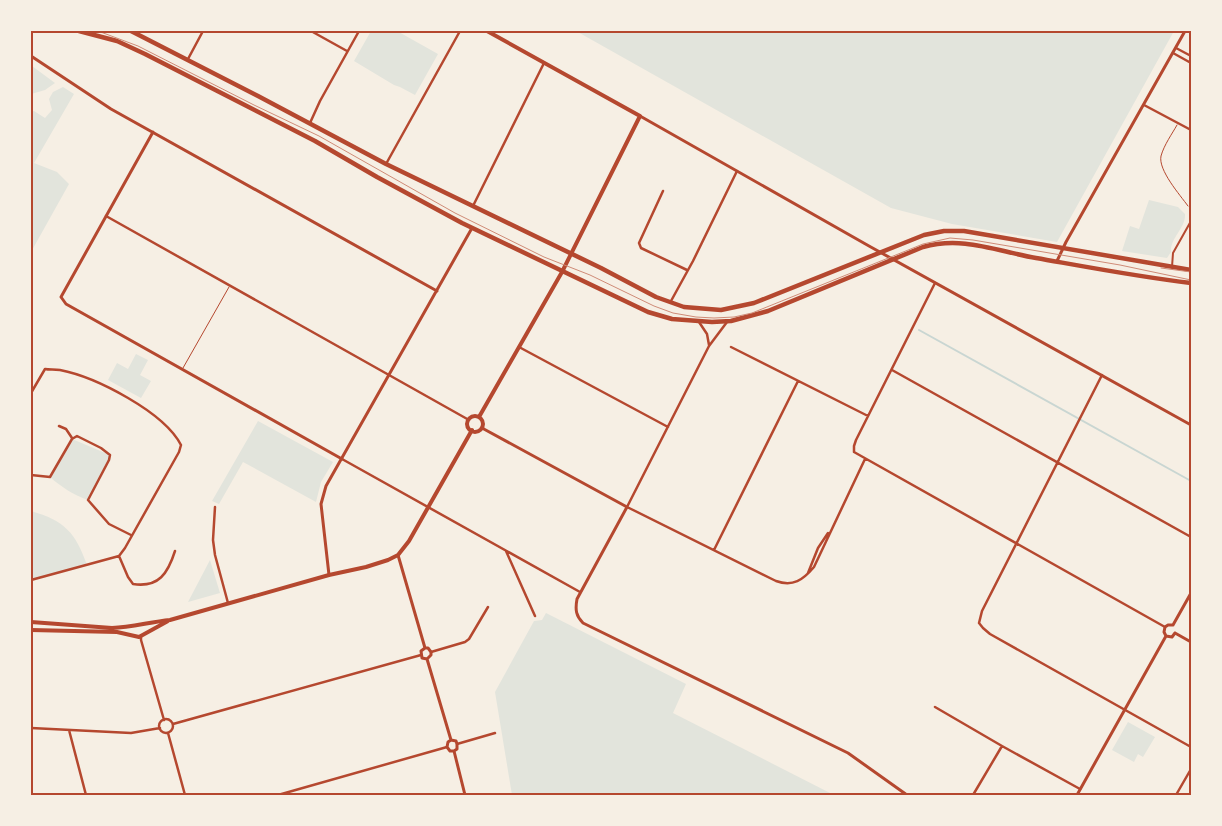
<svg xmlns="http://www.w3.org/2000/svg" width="1222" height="826" viewBox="0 0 1222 826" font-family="'Nunito Sans',sans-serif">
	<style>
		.green { fill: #e2e4dc }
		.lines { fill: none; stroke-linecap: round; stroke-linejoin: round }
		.stream { stroke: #c9d6d2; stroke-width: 2 }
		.service { stroke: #b5482f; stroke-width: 1 }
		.pedestrian { stroke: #b5482f; stroke-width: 2 }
		.minor { stroke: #b5482f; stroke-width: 2.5 }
		.tertiary { stroke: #b5482f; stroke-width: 3 }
		.secondary { stroke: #b5482f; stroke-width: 4 }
		.primary { stroke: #b5482f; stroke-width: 4.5 }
		.tram { stroke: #cf8b77; stroke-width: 1 }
		.neatline { fill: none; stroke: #b5482f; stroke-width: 2 }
	</style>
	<rect width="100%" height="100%" fill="#f6efe4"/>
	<!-- green -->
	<path class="green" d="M371,31H397L438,54L415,95L400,87L394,85L354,61Z
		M576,31H1174L1057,242L952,224L891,208Z
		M32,66L55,83L45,90L31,94Z
		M63,87L74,94L34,163L57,172L69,184L31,252V112L34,111L45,118L52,110L49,99L53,92Z
		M1149,200L1178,207L1185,214C1186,228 1170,238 1171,252L1167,258L1122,251L1130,226L1139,229Z
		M136,354L148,360L140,375L151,381L141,398L108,380L117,363L128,369Z
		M258,421L333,462L321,482L316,502L243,462L219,504L212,501Z
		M72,439L110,455L109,460L88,500C74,495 61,487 50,477Z
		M31,511C65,521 75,532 87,565L31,580Z
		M210,560L220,593L188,602Z
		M546,613L686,684L673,713L834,795H512L495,692L534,621L542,620Z
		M1128,722L1155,737L1143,757L1138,754L1134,762L1112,750Z"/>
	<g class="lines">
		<!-- stream -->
		<path class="stream" d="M919,330L1191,481"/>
		<!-- service -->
		<path class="service" d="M1177,125C1172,134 1164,145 1161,156C1158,170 1180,195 1188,206
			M183,368L229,287"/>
		<!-- pedestrian -->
		<path class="pedestrian" d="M1172,267L1173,253L1191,221"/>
		<!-- minor -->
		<path class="minor" d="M311,31L347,51
			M1176,48L1191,56
			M1173,53L1191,63
			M188,59L203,31
			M1144,105L1191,130
			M310,123L320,101L359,31
			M386,164L460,31
			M663,191L639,243L641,248L687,270
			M473,206L544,63
			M106,216L469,420
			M935,283L856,440L854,446V452L1165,627
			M671,301L693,261L737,171
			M699,322L707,334L709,345
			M727,322L709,346L627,507L776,581C793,587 803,580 814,567L865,459
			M519,347L668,427
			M731,347L868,416
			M892,370L1191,537
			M1102,375L982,611L979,623L983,628L990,634L1191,747
			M31,393L45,369C49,370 55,369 60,370C96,377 164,412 181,445L179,452L125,548L119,556L31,580
			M59,426L66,429L72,438
			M342,459L580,592
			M31,475L50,477L72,439L77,436L101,448L110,455L109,460L88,500L109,524L131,535
			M215,507L213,540L215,555L228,603
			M714,550L798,381
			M506,551L535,616
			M119,556L128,577L133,584C159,588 168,573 175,551
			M808,573L818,548L828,533
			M141,637V640L164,720
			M431,652L465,642L469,639L488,607
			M935,707L1002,746L1080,789
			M159 726a7 7 0 1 1 14 0a7 7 0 1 1-14 0Z
			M173,724L421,655
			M31,728L131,733L160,728
			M69,730L86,795
			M168,733L185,795
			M457,744L495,733
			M278,795L447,747
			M973,795L1002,746
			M1176,795L1191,769"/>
		<!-- tertiary -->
		<path class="tertiary" d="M31,56L111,109L437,291
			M640,116L869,246L1191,425
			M153,132L61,297L66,304L342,459
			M1057,261L1066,242L1185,31
			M482,428L627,507L577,599C575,610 576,616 583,623L848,753L907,795
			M398,555L425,648
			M329,575L321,504L326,486L472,228
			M1173,625L1191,593
			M1175,633L1191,642
			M1166,636L1164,632L1165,627L1168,625H1173
			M1166,636L1172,637L1175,633
			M425,648L421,651L422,658L427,659
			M425,648H428L431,652V655L427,659
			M427,659L451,740
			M451,740L448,742L447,747L450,751H454
			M451,740L456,741L457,744V749L454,751
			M454,751L465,795
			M1077,795L1166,636"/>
		<!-- secondary -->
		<path class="secondary" d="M467 424a8 8 0 1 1 16 0a8 8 0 1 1-16 0Z
			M479,417L562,272L640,116L487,31
			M31,622L112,628C132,627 150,622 170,620L329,575L366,567L388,560L398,555L409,541L472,430
			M31,630L117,632L139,637L168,621"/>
		<!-- primary -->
		<path class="primary" d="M79,31L117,41L145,54L315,141L377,177L462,223L648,312L672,319L712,322L731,321L768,311L923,247C963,236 996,251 1036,258C1087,267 1139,277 1191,283
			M131,31L258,96L386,164L601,268L656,297L684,307L721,310L754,303L924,235L944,231H964L1191,270"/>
		<!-- tram -->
		<path class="tram" d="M98,31L138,46L254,105L319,136L455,213L544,257L590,275L654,306L673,313L696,317L714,318L734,317L752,313L923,244L950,238L973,240L1120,265L1191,280
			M1161,268L1191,272"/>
	</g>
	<!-- border -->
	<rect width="1222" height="826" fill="none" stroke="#f6efe4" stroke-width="65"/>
	<rect x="32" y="32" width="1158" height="762" class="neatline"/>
</svg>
